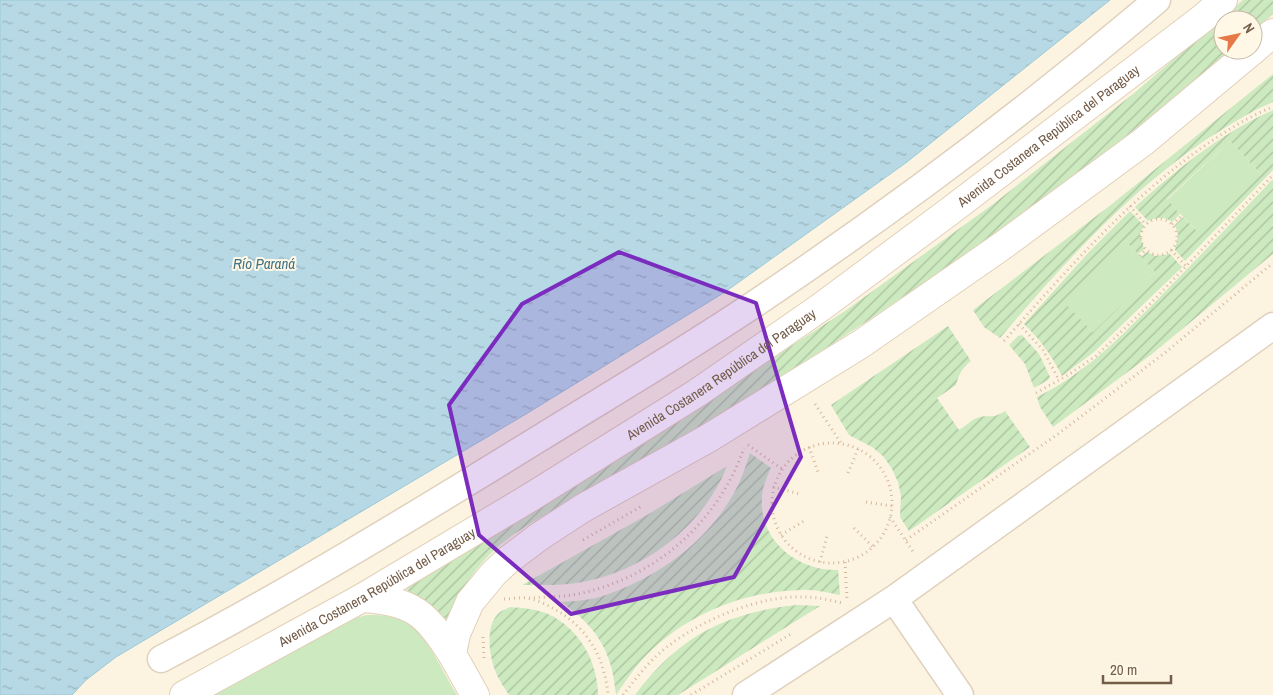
<svg xmlns="http://www.w3.org/2000/svg" width="1273" height="695" viewBox="0 0 1273 695" font-family="'Archivo Narrow',sans-serif">
	<style>
		.park { fill: #cce9c0 }
		.garden { fill: url(#garden-furrows) }
		.water { fill: url(#water-ripples); stroke: #9cc8d7 }
		.lines { fill: none; stroke-linecap: round; stroke-linejoin: round }
		.street-casing { stroke: #e0d1bd; stroke-width: 29 }
		.secondary-casing { stroke: #e2d0b8; stroke-width: 30 }
		.path { stroke: #d6b89c; stroke-width: 3; stroke-dasharray: 1 4; stroke-linecap: butt }
		.street { stroke: #fff; stroke-width: 26 }
		.secondary { stroke: #fff; stroke-width: 28 }
		.marked { fill: #7b2cbf; fill-opacity: 0.2; stroke: #7b2cbf; stroke-width: 4; stroke-linejoin: round }
		.labels { text-anchor: middle; dominant-baseline: central; stroke-width: 4; stroke-linejoin: round; paint-order: stroke }
		.street-label { font-size: 14px; fill: #735c48; stroke: #fff8e7 }
		.water-label { font-size: 15px; font-style: italic; fill: #427486; stroke: #fff8e7 }
	</style>
	<defs>
		<pattern id="garden-furrows" width="10" height="10" patternUnits="userSpaceOnUse" patternTransform="scale(1.25)"><rect width="10" height="10" fill="#cce9c0"/><path d="M-1 1l2-2M0 10L10 0M9 11l2-2" fill="none" stroke="#aac09e"/></pattern>
		<pattern id="water-ripples" width="26" height="14" patternUnits="userSpaceOnUse" patternTransform="scale(1.25)"><rect width="26" height="14" fill="#b6d9e5"/><path d="M2 4q2-2 4 0t4 0M15 11q2-2 4 0t4 0" fill="none" stroke="#98b3bc"/></pattern>
	</defs>
	<rect width="100%" height="100%" fill="#fcf4e1"/>
	<!-- park -->
	<path class="park" d="M1230,141L1260,173L1197,231L1167,200Z
		M1125,240L1155,272L1093,332L1062,301Z
		M367,615C382,615 399,616 412,626C429,640 445,676 457,695H207L351,619Z"/>
	<!-- garden -->
	<path class="garden" d="M1243,0H1273V14L1253,31V20H1223V50H1231C1203,73 1176,97 1148,119C1019,220 884,313 746,399C690,433 632,464 576,497C553,511 522,527 501,544C476,565 461,590 449,619H442L406,589L407,584L733,384L845,311L992,205L1133,94Z
		M1273,74V102C1250,111 1228,126 1207,139C1127,193 1062,265 1000,338L984,327L973,310L1112,204Z
		M1273,110V170L1185,261L1175,250L1178,235L1175,225L1183,217L1197,231L1259,172L1230,141L1167,199L1180,214L1172,222C1164,216 1156,217 1148,221L1135,207C1177,169 1221,133 1273,110Z
		M1273,179V254L1152,354L1053,427L1040,407L1037,397C1089,371 1120,337 1160,297C1198,258 1235,219 1273,179Z
		M1130,211L1144,226L1140,234L1144,249L1138,254L1125,240L1063,301L1093,332L1155,272L1141,257L1147,252L1156,256L1170,254L1182,267L1094,352L1062,376C1052,356 1040,339 1024,324L1089,252Z
		M948,326L971,361C962,368 959,374 956,385L937,398L959,430C965,427 973,418 980,417C991,415 993,419 1005,411L1030,447L909,531L900,517L901,496L898,482L892,469L883,456L872,447L849,435L831,405Z
		M1022,335L1039,354L1050,377L1048,380L1034,388L1025,364L1009,345L1018,336Z
		M750,453L771,468C768,474 765,482 763,489C754,536 794,571 838,570L840,595C828,593 814,589 802,590C741,591 682,616 641,661C631,672 624,684 616,695C612,651 597,627 561,602C576,601 592,600 606,595C660,576 710,540 736,489C742,478 746,465 750,453Z
		M727,466C704,525 646,570 583,582C563,586 543,585 522,585L647,515Z
		M797,605L820,606L678,695H635C677,638 726,612 797,605Z
		M510,607C523,608 536,609 548,614C579,628 598,662 598,695H509C504,687 498,679 495,670C489,655 485,625 499,613C502,610 507,609 510,607Z"/>
	<!-- water -->
	<path class="water" d="M0,0H1110L907,162L725,292L526,414L116,657L86,680L72,695H0Z"/>
	<g class="lines">
		<!-- street casing -->
		<g class="street-casing">
			<path id="street" d="M894,599L960,695
				M161,659C291,591 415,515 540,438C613,393 688,349 759,301C897,208 1030,108 1157,0
				M746,695L894,599L1273,326"/>
		</g>
		<!-- secondary casing -->
		<g class="secondary-casing">
			<g id="secondary">
				<path d="M1253,50L1273,33"/>
				<path d="M362,598C412,601 425,612 452,654"/>
				<path id="s1" d="M184,695L362,598L531,497L697,393L821,307L950,211L1203,18L1223,0"/>
				<path d="M475,695L452,654L456,634L470,602L494,573L508,560L540,536L583,508L707,439L861,344L1002,246L1143,142L1253,50"/>
			</g>
		</g>
		<!-- path -->
		<path class="path" d="M1130,206L1146,225
			M1141 237a18 18 0 1 1 36 0a18 18 0 1 1-36 0Z
			M1172,224L1182,216
			M1171,250L1186,266
			M1140,256L1146,249
			M1019,324L1043,350L1059,380
			M1004,341C1065,272 1125,203 1200,149C1223,133 1247,117 1273,107
			M1036,393L1068,375L1096,356L1150,304L1273,175
			M815,404L841,443
			M772 503a60 60 0 1 1 120 0a60 60 0 1 1-120 0Z
			M748,445L782,469
			M809,447L818,472
			M848,473L858,449
			M773,487L800,494
			M866,502L892,506
			M890,517L914,553L913,554
			M854,528L873,547
			M781,535L804,521
			M583,540L642,506
			M906,540L1058,434L1166,352L1273,263
			M820,562L827,536
			M845,562L847,600
			M529,598C546,597 565,597 582,593C658,576 719,520 744,448
			M504,599C512,599 520,597 528,598C537,600 548,605 556,610C588,628 605,659 608,695
			M483,637L484,658
			M623,695C636,678 649,661 667,647C701,620 760,595 804,597C817,597 830,600 842,603
			M691,695L791,634"/>
		<!-- street -->
		<use href="#street" class="street"/>
		<!-- secondary -->
		<use href="#secondary" class="secondary"/>
	</g>
	<!-- marked area -->
	<path class="marked" d="M619,252L756,303L801,457L734,577L571,614L479,535L449,405L522,304Z"/>
	<g class="labels">
		<!-- street labels -->
		<g class="street-label">
			<text stroke="none"><textPath href="#s1" startOffset="1031">Avenida Costanera República del Paraguay</textPath></text>
			<text stroke="none"><textPath href="#s1" startOffset="626">Avenida Costanera República del Paraguay</textPath></text>
			<text stroke="none"><textPath href="#s1" startOffset="221">Avenida Costanera República del Paraguay</textPath></text>
		</g>
		<!-- water labels -->
		<g class="water-label">
			<text x="264" y="263">Río Paraná</text>
		</g>
	</g>
	<!-- north arrow -->
	<g transform="translate(1238 35) rotate(57)"><circle r="24" fill="#fff8e7" stroke="#c7baa7"/>
	<path d="M0-4L9 19L0 12L-9 19Z" fill="#e67a46"/>
	<text y="-8" font-size="14" font-weight="bold" text-anchor="middle" fill="#735c48">N</text>
	</g>
	<!-- scale -->
	<path d="M1103 675v8h68v-8" fill="none" stroke="#735c48" stroke-width="2.5"/>
	<text x="1110" y="675" font-size="15" fill="#735c48" stroke="#fff8e7" stroke-width="4" paint-order="stroke">20 m</text>
</svg>
